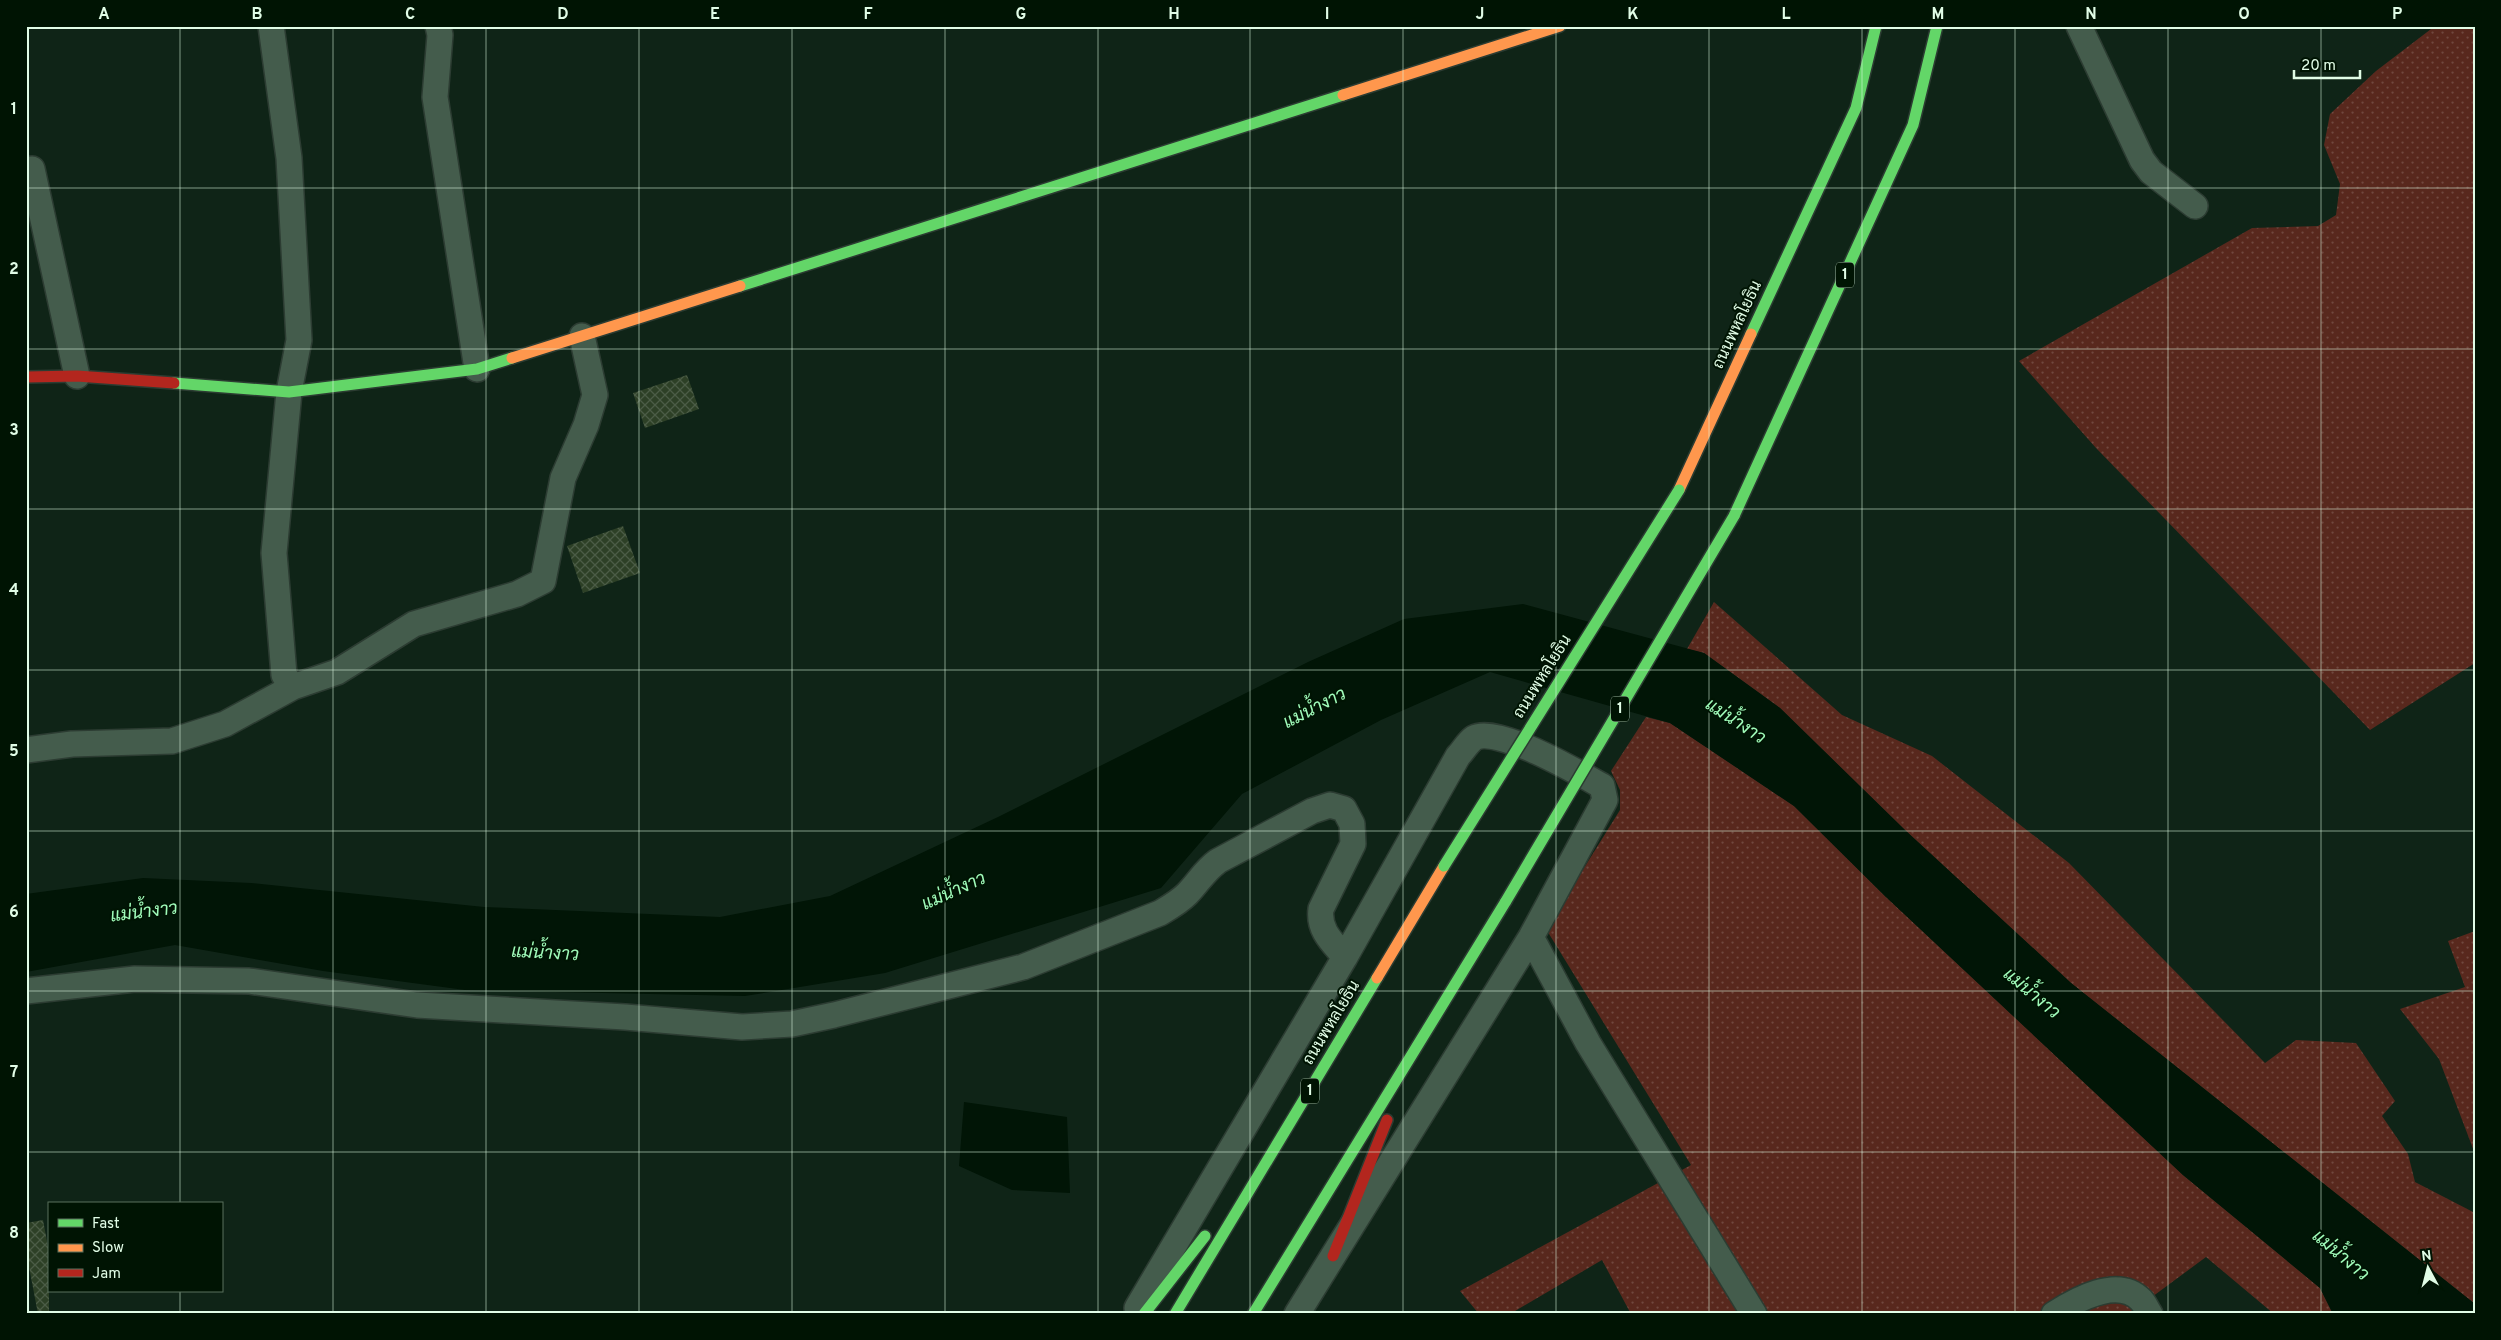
<svg xmlns="http://www.w3.org/2000/svg" width="2501" height="1340" viewBox="0 0 2501 1340" font-family="Overpass,Sarabun,sans-serif">
	<style>
		.green { fill: url(#green-dots) }
		.water { fill: #011506 }
		.building { fill: url(#building-cross-hatch) }
		.lines { fill: none; stroke-linecap: round; stroke-linejoin: round }
		.street-casing { stroke: #2c3c32; stroke-width: 28 }
		.fast-casing { stroke: #2c3c32; stroke-width: 14 }
		.slow-casing { stroke: #2c3c32; stroke-width: 14 }
		.jam-casing { stroke: #2c3c32; stroke-width: 14 }
		.street { stroke: #445c4c; stroke-width: 25 }
		.fast { stroke: #63d668; stroke-width: 11 }
		.slow { stroke: #ff974d; stroke-width: 11 }
		.jam { stroke: #b3261e; stroke-width: 11 }
		.fast-bridge-casing { stroke: #2c3c32; stroke-width: 14; stroke-linecap: butt }
		.fast-bridge { stroke: #63d668; stroke-width: 11 }
		.grid { fill: none; stroke: #e1fde7; stroke-width: 1; stroke-opacity: 0.55 }
		.labels { text-anchor: middle; dominant-baseline: central; stroke-width: 4; stroke-linejoin: round; paint-order: stroke }
		.shield { fill: #001403; stroke: #9eb7a3; stroke-width: 1 }
		.shield-label { font-size: 15px; font-weight: bold; fill: #e1fde7 }
		.street-label { font-size: 16px; fill: #e1fde7; stroke: #001403 }
		.water-label { font-size: 18px; font-style: italic; fill: #a0fcba; stroke: #001403 }
		.neatline { fill: none; stroke: #e1fde7; stroke-width: 2 }
		.grid-label { font-size: 16px; text-anchor: middle; font-weight: bold; fill: #e1fde7 }
	</style>
	<defs>
		<pattern id="green-dots" width="8" height="8" patternUnits="userSpaceOnUse" patternTransform="scale(1.25)"><rect width="8" height="8" fill="#58281d"/><path d="M2 2h.1M6 6h.1" fill="none" stroke="#70483e" stroke-width="1.8" stroke-linecap="round"/></pattern>
		<pattern id="building-cross-hatch" width="8" height="8" patternUnits="userSpaceOnUse" patternTransform="scale(1.25)"><rect width="8" height="8" fill="#2d4026"/><path d="M0 0l8 8M0 8l8-8" fill="none" stroke="#4b5c46"/></pattern>
	</defs>
	<rect width="100%" height="100%" fill="#0f2417"/>
	<!-- green -->
	<path class="green" d="M2435,26H2475V663L2370,730L2096,448L2019,361L2252,228L2318,226L2336,215L2340,184L2324,145L2330,114L2376,71Z
		M1714,602L1842,715L1932,756L2069,863L2265,1063L2296,1040L2356,1043L2395,1101L2382,1116L2408,1154L2415,1182L2475,1213V1304L2071,983L1906,831L1780,708L1704,653L1687,649Z
		M1646,717L1670,723L1794,806L1886,897L2183,1175L2320,1288L2333,1314H2274L2206,1257L2133,1311V1314H1631L1602,1260L1510,1314H1479L1460,1291L1691,1165L1546,929L1620,810V790L1611,771Z
		M2475,931V1154L2439,1059L2400,1009L2465,987L2448,941Z"/>
	<!-- water -->
	<path class="water" d="M1523,604L1704,653L1780,708L1906,831L2071,983L2475,1304V1314H2333L2320,1288L2183,1175L1886,897L1794,806L1670,723L1490,672L1381,720L1242,794L1161,888L885,973L745,996L465,990L323,971L175,945L26,972V894L143,878L251,883L484,907L720,917L830,896L998,817L1308,662L1404,619Z
		M964,1102L1067,1117L1070,1193L1012,1190L959,1166Z"/>
	<!-- building -->
	<path class="building" d="M687,375L699,409L645,428L633,393Z
		M623,526L640,573L583,593L567,546Z
		M43,1220L49,1252V1314H38L26,1251V1223Z"/>
	<g class="lines">
		<!-- street casing -->
		<g class="street-casing">
			<path id="street" d="M271,26L289,158L299,340L289,392L274,553L284,675L293,687
				M438,26L440,35L435,97L477,369
				M2079,26L2142,160L2151,172L2195,206
				M32,169L77,376
				M26,750L72,744L172,741L225,724L293,687L337,672L414,624L517,594L543,581L563,478L586,425L595,395L582,336
				M1531,937L1588,1043L1754,1314
				M26,991L135,979L249,981L417,1005L625,1017L742,1027L792,1024L834,1015L1023,967L1160,913C1170,907 1179,902 1187,894C1198,883 1204,871 1218,861L1312,811L1330,805L1344,809L1352,824L1353,844L1321,909C1318,930 1332,942 1345,957
				M1137,1308L1345,957L1458,756C1463,751 1468,742 1474,738C1497,725 1579,773 1602,786L1605,800L1531,937L1297,1314
				M2054,1314C2076,1300 2118,1276 2141,1300C2145,1304 2147,1310 2150,1314"/>
		</g>
		<!-- fast casing -->
		<g class="fast-casing">
			<path id="fast" d="M740,286L1343,95
				M1751,334L1856,108L1876,26
				M174,383L289,392L477,369L512,358
				M1734,516L1913,125L1937,26
				M1144,1314L1205,1236
				M1175,1314L1377,978
				M1253,1314L1506,901"/>
		</g>
		<!-- slow casing -->
		<g class="slow-casing">
			<path id="slow" d="M1343,95L1560,26
				M512,358L740,286
				M1679,490L1751,334
				M1377,978L1444,866"/>
		</g>
		<!-- jam casing -->
		<g class="jam-casing">
			<path id="jam" d="M26,377L77,376L174,383
				M1333,1256L1387,1120"/>
		</g>
		<!-- street -->
		<use href="#street" class="street"/>
		<!-- fast -->
		<use href="#fast" class="fast"/>
		<!-- slow -->
		<use href="#slow" class="slow"/>
		<!-- jam -->
		<use href="#jam" class="jam"/>
		<!-- fast-bridge casing -->
		<g class="fast-bridge-casing">
			<path id="fast-bridge" d="M1444,866L1679,490
				M1506,901L1734,516"/>
		</g>
		<!-- fast-bridge -->
		<use href="#fast-bridge" class="fast-bridge"/>
	</g>
	<!-- grid -->
	<path class="grid" d="M180,26V1204M333,26V1314M486,26V1314M639,26V1314M792,26V1314M945,26V1314M1098,26V1314M1250,26V1314M1403,26V1314M1556,26V1314M1709,26V1314M1862,26V1314M2015,26V1314M2168,26V1314M2321,26V1314M26,188H2475M26,349H2475M26,509H2475M26,670H2475M26,831H2475M26,991H2475M26,1152H2475M180,1291V1314"/>
	<g class="labels">
		<!-- shield labels -->
		<g class="shield">
			<rect x="1836" y="262.5" width="18" height="25" rx="4"/>
			<rect x="1611" y="696.5" width="18" height="25" rx="4"/>
			<rect x="1301" y="1078.5" width="18" height="25" rx="4"/>
		</g>
		<g class="shield-label">
			<text x="1845" y="275">1</text>
			<text x="1620" y="709">1</text>
			<text x="1310" y="1091">1</text>
		</g>
		<!-- street labels -->
		<g class="street-label">
			<text transform="translate(1738 325) rotate(-65)">ถนนพหลโยธิน</text>
			<text transform="translate(1543 677) rotate(-58)">ถนนพหลโยธิน</text>
			<text transform="translate(1332 1023) rotate(-59)">ถนนพหลโยธิน</text>
		</g>
		<!-- water labels -->
		<g class="water-label">
			<text transform="translate(1315 709) rotate(-27)">แม่น้ำงาว</text>
			<text transform="translate(1735 722) rotate(33)">แม่น้ำงาว</text>
			<text transform="translate(954 892) rotate(-24)">แม่น้ำงาว</text>
			<text transform="translate(144 913) rotate(-7)">แม่น้ำงาว</text>
			<text transform="translate(545 954) rotate(3)">แม่น้ำงาว</text>
			<text transform="translate(2031 994) rotate(40)">แม่น้ำงาว</text>
			<text transform="translate(2340 1256) rotate(40)">แม่น้ำงาว</text>
		</g>
	</g>
	<!-- border -->
	<rect width="2501" height="1340" fill="none" stroke="#001403" stroke-width="55"/>
	<!-- legend -->
	<rect x="48" y="1202" width="175" height="90" fill="#001403" stroke="#5a715e"/>
	<rect x="58" y="1219" width="25" height="8" fill="#63d668" stroke="#5a715e"/>
	<text x="92" y="1228" font-size="15" fill="#e1fde7">Fast</text>
	<rect x="58" y="1244" width="25" height="8" fill="#ff974d" stroke="#5a715e"/>
	<text x="92" y="1252" font-size="15" fill="#e1fde7">Slow</text>
	<rect x="58" y="1269" width="25" height="8" fill="#b3261e" stroke="#5a715e"/>
	<text x="92" y="1278" font-size="15" fill="#e1fde7">Jam</text>
	<!-- north arrow -->
	<g transform="translate(2428 1268) rotate(353)" stroke="#001403" stroke-width="4" paint-order="stroke">
	<path d="M0-4L9 19L0 12L-9 19Z" fill="#e1fde7"/>
	<text y="-8" font-size="14" font-weight="bold" text-anchor="middle" fill="#e1fde7">N</text>
	</g>
	<!-- scale -->
	<path d="M2294 70v8h66v-8" fill="none" stroke="#e1fde7" stroke-width="2.5"/>
	<text x="2301" y="70" font-size="15" fill="#e1fde7" stroke="#001403" stroke-width="4" paint-order="stroke">20 m</text>
	<rect x="28" y="28" width="2446" height="1284" class="neatline"/>
	<g class="grid-label">
		<text x="104" y="19">A</text>
		<text x="257" y="19">B</text>
		<text x="410" y="19">C</text>
		<text x="563" y="19">D</text>
		<text x="715" y="19">E</text>
		<text x="868" y="19">F</text>
		<text x="1021" y="19">G</text>
		<text x="1174" y="19">H</text>
		<text x="1327" y="19">I</text>
		<text x="1480" y="19">J</text>
		<text x="1633" y="19">K</text>
		<text x="1786" y="19">L</text>
		<text x="1938" y="19">M</text>
		<text x="2091" y="19">N</text>
		<text x="2244" y="19">O</text>
		<text x="2397" y="19">P</text>
		<text x="14" y="114">1</text>
		<text x="14" y="274">2</text>
		<text x="14" y="435">3</text>
		<text x="14" y="595">4</text>
		<text x="14" y="756">5</text>
		<text x="14" y="917">6</text>
		<text x="14" y="1077">7</text>
		<text x="14" y="1238">8</text>
	</g>
</svg>
